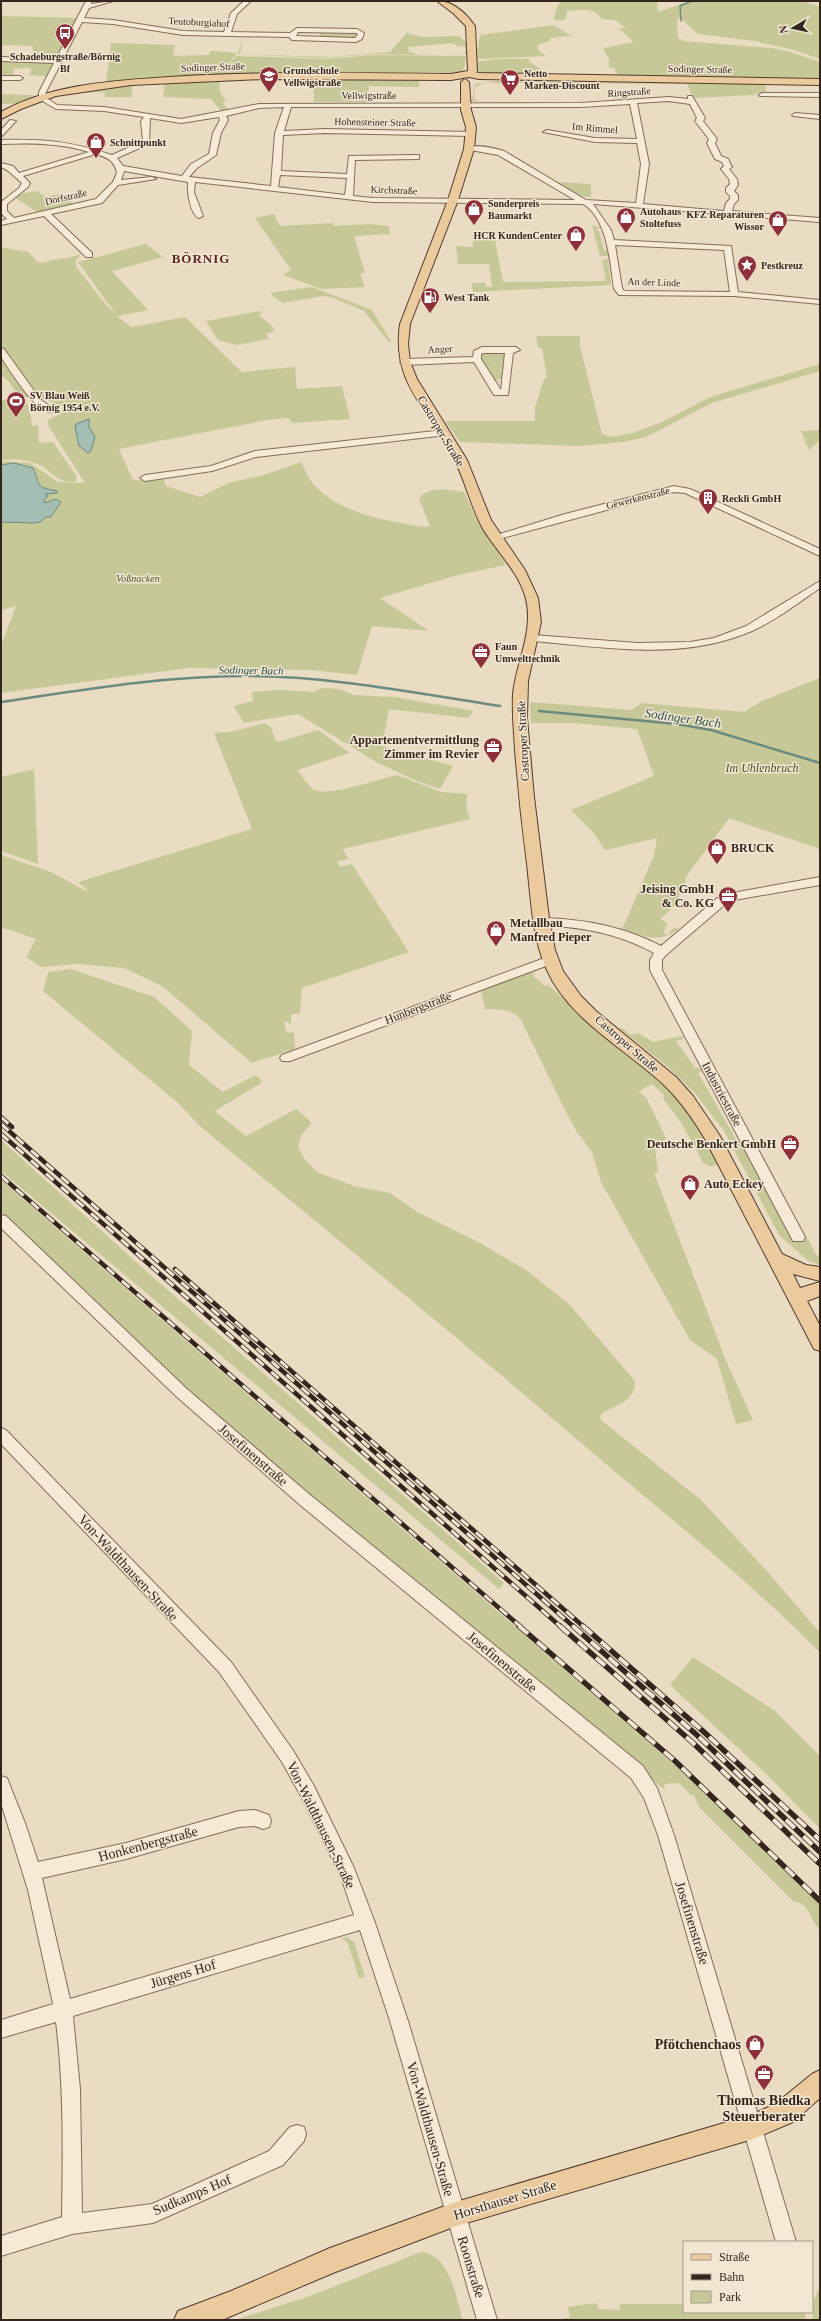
<svg xmlns="http://www.w3.org/2000/svg" width="821" height="2321" viewBox="0 0 821 2321" font-family="'Times New Roman',serif">
	<style>
		.green { fill: #c7c898 }
		.water { fill: #a5beb4; stroke: #6c8b80 }
		.lines { fill: none; stroke-linecap: round; stroke-linejoin: round }
		.stream-far1 { stroke: #6c8b80; stroke-width: 1.5 }
		.stream { stroke: #6c8b80; stroke-width: 2.5 }
		.minor-casing { stroke: #836c5b; stroke-width: 2 }
		.major-casing { stroke: #513b2f; stroke-width: 2 }
		.minor { fill: #f6e9d5; fill-rule: evenodd }
		.major { fill: #ebcb9d; fill-rule: evenodd }
		.rail-far1-casing { stroke: #34261e; stroke-width: 4.5 }
		.rail-casing { stroke: #34261e; stroke-width: 5.5 }
		.rail-far1 { stroke: #f2e6d2; stroke-width: 3; stroke-dasharray: 10; stroke-linecap: butt }
		.rail { stroke: #f2e6d2; stroke-width: 4; stroke-dasharray: 12; stroke-linecap: butt }
		.labels { text-anchor: middle; dominant-baseline: central; stroke-width: 3; stroke-linejoin: round; paint-order: stroke }
		.far-street-label { font-size: 10px; fill: #34261e; stroke: #f2e6d2 }
		.far-poi-label { font-size: 10px; font-weight: bold; fill: #34261e; stroke: #f2e6d2; text-anchor: start }
		.far-park-label { font-size: 10px; font-style: italic; fill: #494f26; stroke: #f2e6d2 }
		.far-water-label { font-size: 11px; font-style: italic; fill: #2e534d; stroke: #f2e6d2 }
		.street-label { font-size: 12px; fill: #34261e; stroke: #f2e6d2 }
		.poi-label { font-size: 12px; font-weight: bold; fill: #34261e; stroke: #f2e6d2; text-anchor: end }
		.park-label { font-size: 12px; font-style: italic; fill: #494f26; stroke: #f2e6d2 }
		.far-district-label { font-size: 13px; font-weight: bold; letter-spacing: 1px; fill: #5d2721; stroke: #f2e6d2 }
		.water-label { font-size: 13px; font-style: italic; fill: #2e534d; stroke: #f2e6d2 }
		.near-street-label { font-size: 14px; fill: #34261e; stroke: #f2e6d2 }
		.near-poi-label { font-size: 14px; font-weight: bold; fill: #34261e; stroke: #f2e6d2; text-anchor: end }
	</style>
	<rect width="100%" height="100%" fill="#eadbc3"/>
	<!-- green -->
	<path class="green" d="M561,1H657L658,12L690,1H803L820,7V59L794,50L754,41L698,34L681,19H677L678,38L683,41L771,48L790,52L820,62V81L619,77L614,68H609V59L603,48L634,42L619,29L625,28L616,20L602,19C593,6 581,10 567,11L565,20H554L556,9Z
		M1,16L77,18L57,57L51,59L32,58L33,46L1,45Z
		M554,25L571,36L550,38V41L538,45V50L546,56L476,59L480,35Z
		M299,31L354,32L358,33V38H294L297,36L320,37V33H295Z
		M407,33L422,37L459,36L463,40L467,41V54H465L466,47L457,46L454,43L408,47L409,52L419,55L374,54L324,58L238,54L243,36L240,54L330,57L390,52Z
		M111,43L175,45L173,56L209,55L210,51H213L237,53L220,75L68,88L106,82Z
		M373,55L466,56L464,69L456,75L221,74L236,56L327,59Z
		M496,59H529L530,62L551,76L481,75L476,73L477,62Z
		M1,60L52,63L53,64L46,76L28,75L31,72L30,68L13,69L14,76L1,78Z
		M219,79L220,92L226,101L222,102L228,109H233L221,111L211,99L163,97L165,82Z
		M313,79L419,81V87L369,86L367,102H314Z
		M497,81L765,84L766,92L752,95L696,98H693L687,84L485,83L475,87L474,99L479,101L493,102L472,101L475,84Z
		M133,85L131,97H105V92L87,93Z
		M2,94L34,95L19,104H1Z
		M555,182L591,184V197L579,196Z
		M36,191L46,197L60,194L73,204L37,212L14,197L19,194Z
		M274,214L280,226L333,223L334,226L369,224L389,226L390,234L354,236L365,273H360L365,287L322,289L283,275L291,270L255,218Z
		M592,225L602,228L596,229L599,231L604,250L609,251L608,256H600Z
		M494,235L503,282L606,281L602,260L608,259L611,285L473,292L472,283H486V287H492L489,264H458L456,246L473,247V238H493Z
		M146,244L163,257L112,271L148,310L117,316L78,262Z
		M1,247L28,252L39,263L64,258L65,259L81,254L75,262L77,268C95,289 108,313 132,327L185,317L242,372L295,367L297,389L342,386L350,419L292,423L288,418L267,420L119,449L133,480L155,481L163,477L166,486L200,497L228,483L264,475L301,462C305,470 310,482 317,488C345,515 388,521 424,527L430,526L419,499C427,485 451,490 464,492L479,524L506,565L458,575L380,598L429,631L372,626L357,675L312,670L188,668L1,693V646L16,606L1,610V461L30,463L58,482L85,483L49,427L48,420L60,414L63,407L40,397L1,345Z
		M312,287L372,310L392,343L389,342L364,311L331,297L324,296L284,303L278,300L270,293Z
		M260,311L262,314L258,315L269,323L275,331L266,334L269,339L237,345L218,340L206,321Z
		M536,336H580V346L602,434L611,437L633,433L662,422L710,397L820,364V371L712,403L646,437L623,442L581,446L460,442L445,421H535V407L544,379L547,378L542,348L538,347Z
		M486,352L487,354L505,353L506,369L502,368L500,371L505,372L503,379L494,380L485,368H490L483,365L480,354Z
		M1,354L30,397H19L9,382L1,375Z
		M25,399L30,410L32,426L38,425L39,443L53,442L77,477L75,482C55,482 54,472 39,465C27,459 14,459 1,460V400Z
		M820,430V440L809,450L801,431Z
		M820,678V849L729,818L686,877L685,886L679,892L680,901L660,919L669,924H667L664,933L667,935L675,927L678,929C659,944 643,936 622,930L654,855L657,838L605,850L592,831L571,810L654,776L637,729L575,723H531L530,702L631,710L642,703L744,712L762,701Z
		M322,688L339,689L354,695L394,697L474,711L468,718L389,709L382,746L453,766L440,789L417,781L378,763L298,714L244,723L234,706L253,701L252,692L280,690L314,692Z
		M264,723L271,727L275,740L279,742L318,730L350,753L297,770L312,789L323,792L346,789L397,775L441,792L467,794L466,808L470,819L343,849L348,859L337,862L340,867L352,864L409,952L302,988L300,1014H291V1023L289,1024L288,1021L284,1022L287,1033L294,1032L295,1049L252,1063L162,986L124,968L78,964L41,967L26,957L36,939L1,927V855L51,872L86,891L88,890L78,882L252,829L214,733L235,731Z
		M34,769L38,864L1,851V777Z
		M71,969L154,997L192,1031L189,1065L223,1092L256,1075L263,1082L215,1111L246,1136L296,1109L310,1121L311,1124L302,1134L298,1146L303,1157L317,1172L354,1186L390,1193L417,1212L480,1243L526,1270L569,1304L635,1381C635,1401 619,1404 602,1413L600,1418L602,1421L701,1500L766,1570L820,1633V1653C754,1585 679,1526 606,1464C473,1350 337,1239 201,1127L177,1102L43,991L48,972Z
		M529,971L535,974L533,976L545,986L548,985L664,1083L685,1106L718,1164L712,1167L703,1163L682,1124L663,1098L664,1095L652,1084L639,1091L647,1099L666,1138L664,1142L656,1144L655,1148L658,1172L654,1173L727,1363L753,1420L736,1424L717,1359L690,1340L601,1182L592,1152L577,1132L565,1110L521,1020C513,1008 498,1010 485,1009L481,990Z
		M620,1027L631,1035L638,1033L653,1042L682,1036L684,1039L676,1041L695,1068L702,1067L704,1071L698,1073L737,1141H741L797,1239L807,1237L816,1255L820,1256V1265L807,1260L779,1235L724,1131L694,1092L669,1068L620,1029Z
		M1,1140L146,1271L504,1583L499,1589L1,1171Z
		M1,1180L678,1768L820,1905V1930C808,1917 811,1904 793,1901L699,1807L694,1795H691L679,1783L664,1784L665,1790L294,1484L160,1365L31,1240L24,1237V1233L1,1212Z
		M693,1657L775,1711L820,1756V1829L765,1773L670,1685Z
		M347,1937L354,1942L365,1977L359,1978L348,1944L345,1940L341,1939Z
		M421,2252C451,2255 455,2296 463,2320H235L313,2295Z
		M817,2291H820V2320H813L812,2299L816,2297Z
		M597,2303L598,2309L620,2310V2304H684V2312H805L806,2320H556L570,2317L568,2307Z"/>
	<!-- water -->
	<path class="water" d="M89,419V427L95,437L91,451L88,453L79,446L75,427L76,424Z
		M14,463L33,468C41,486 35,487 57,491V493L45,494L48,496L45,499L44,503L56,499L61,502L51,517H46L40,522L34,523L1,522V465Z"/>
	<g class="lines">
		<!-- stream-far1 -->
		<path class="stream-far1" d="M681,21L680,6L692,1"/>
		<!-- stream -->
		<path class="stream" d="M1,702C82,690 163,676 245,676C330,676 416,693 500,706
			M539,711L677,724L711,730L820,763"/>
		<!-- minor casing -->
		<g class="minor-casing">
			<path id="minor" d="M86,1H92L91,4L113,1L89,8L84,18L113,20L183,31L224,32L231,13L244,1H251L237,14L231,32L290,33L297,28L357,29L364,33L362,39L356,42L292,40L289,37L183,35L113,24L82,22L46,92L45,97L57,105L104,107L181,119L259,104L581,103L669,97L688,99V96H692L705,118L703,121L717,139L715,143L721,156L728,159L732,167L729,169L737,179L738,185L734,191L738,195V200L734,204L732,211L820,218V222L593,204L611,230L614,240L731,246L738,292L820,300V304L734,296L619,295L614,289C610,263 608,219 583,204L373,202L195,182L194,192L203,216L199,218C190,215 187,190 188,182L124,171L121,180L152,177L156,179L118,185L102,203L51,214L92,253V257H86L44,216L1,225V221L7,219L1,213V202L19,188L22,183L7,170L1,167V163L13,166L19,173L89,152C60,143 31,143 1,144V140C46,139 69,141 112,155L143,141L141,121L144,117L104,111L56,109L39,99V92L54,63L1,61V57L56,59ZM298,32L356,33L358,34L355,38L296,36ZM669,101L690,104L697,118L695,121L709,139L707,143L715,159L722,162L724,166L721,169L729,179L730,184L726,188V192L730,196V199L726,203L724,211L643,204L649,164L637,103ZM630,104L637,139L595,138L547,130L543,132L595,142L637,143L641,164L636,203L586,200L504,151C494,148 474,143 465,149L498,155L575,200L373,198L353,196L355,160L419,159V155H416L349,156L347,174L281,171L283,135L325,133L471,136L475,134L471,132L325,129L284,131L291,107H581ZM284,107L275,133L271,186L189,177L197,168L216,155L221,133L228,120L226,116L259,108ZM219,117L220,120L213,133L209,154L191,164L182,176L123,166L117,158L149,144L150,118L181,123ZM96,154C108,158 114,160 117,173L113,182L96,199L14,218L7,211V204L28,187L30,183L23,176ZM280,175L347,178L345,195L278,187ZM615,245L724,250L730,292L624,291L622,288Z
				M1,76H20L23,78L20,80H1Z
				M762,93H820V97L760,96L759,95Z
				M795,113L820,115V119L793,116L792,115Z
				M10,120L16,121L1,137V130Z
				M482,347H516L520,350L513,353L508,395H494L474,362L404,365L400,362L404,359L473,357L474,351ZM484,353H505L501,390L481,359V354Z
				M1,348L4,349L40,399L52,408V412C37,415 9,369 1,357Z
				M444,430L447,431V435L256,457L212,471L145,481L140,478L145,475L211,466L255,451Z
				M674,486L690,489L820,549V556L685,493L674,492L495,540L490,537L565,514Z
				M820,581V588C795,605 770,625 742,635C675,660 602,647 533,641L528,638L533,635L637,643L690,642L714,638L746,626Z
				M820,877V885L729,901L666,955L662,960V970L805,1237L803,1241H793L650,970V960L654,953C627,938 597,930 566,927C559,926 541,929 537,922L543,918C584,919 625,927 661,946L721,895Z
				M550,956L556,960L554,963L290,1061H282L280,1058L282,1055Z
				M1,1215L6,1216L187,1389L309,1494L643,1766L657,1788L674,1835L796,2242H776L658,1835L644,1798L631,1778L299,1504L177,1397L1,1228Z
				M1,1428L6,1430L231,1662L294,1752L314,1786L354,1868L374,1920L408,2021L497,2320H477L390,2021L360,1930L73,2016L80,2089L82,2213L152,2204L269,2151L290,2127L297,2125L304,2127L306,2134L304,2141L283,2165L153,2223L72,2234L1,2256V2236L62,2217C63,2152 64,2086 56,2022L1,2038V2020L53,2004L28,1890L1,1803V1776L7,1778L25,1823L38,1862L126,1843L239,1811L255,1810L269,1815L271,1821L269,1827L263,1829L255,1826L239,1827L126,1859L42,1878L70,1999L354,1915L341,1877L302,1798L282,1762L219,1672L1,1444Z"/>
		</g>
		<!-- major casing -->
		<g class="major-casing">
			<path id="major" d="M437,1C453,1 466,13 475,26L477,73L820,79V85L479,79L469,77L451,80L263,79L131,85L56,96L21,109L1,119V112C52,84 111,81 169,77C263,71 357,73 451,74L468,71L466,26L453,13Z
				M465,79L469,82L471,110L476,127L474,149L458,200L410,324L408,344L410,362L417,379L467,460L491,520L525,570L538,598L541,622L528,681L527,718L534,797L549,918L555,950L563,971L581,996L596,1011L676,1077L693,1096L720,1136L782,1254L806,1265L820,1267V1281L793,1274L800,1288L820,1282V1296L807,1301L820,1326V1351L814,1349L705,1139C693,1119 680,1100 663,1084C624,1048 568,1019 546,968C532,936 531,899 527,864C522,826 518,788 515,750C514,731 512,713 513,694C516,662 534,632 526,599C519,572 497,552 483,529C471,507 466,483 455,461C431,410 391,386 400,324L448,200L464,149L466,127L461,110V82Z
				M820,2070V2098L793,2122L753,2139L456,2226L333,2273L222,2320H174L178,2311L231,2291L330,2248L456,2202L751,2115L775,2104L812,2074Z"/>
		</g>
		<!-- minor -->
		<use href="#minor" class="minor"/>
		<!-- major -->
		<use href="#major" class="major"/>
		<!-- rail-far1 casing -->
		<g class="rail-far1-casing">
			<path id="rail-far1" d="M1,1117L12,1127
				M1,1124L574,1627
				M1,1134L561,1627
				M1,1176L521,1627
				M175,1269L584,1627"/>
		</g>
		<!-- rail casing -->
		<g class="rail-casing">
			<path id="rail" d="M519,1626L675,1761L820,1901
				M560,1626L692,1742L820,1864
				M573,1626L698,1736L820,1852
				M583,1626L704,1732L820,1840"/>
		</g>
		<!-- rail-far1 -->
		<use href="#rail-far1" class="rail-far1"/>
		<!-- rail -->
		<use href="#rail" class="rail"/>
	</g>
	<!-- icons -->
	<defs>
		<g id="bus-pin" transform="scale(1)"><path d="M0 17L-7.5 6A9.5 9.5 0 1 1 7.5 6Z" fill="#8e2f3a" stroke="#f2e6d2"/><path d="M-5-6H5V4H4V6H2V4H-2V6H-4V4H-5ZM-3.5-4V0h7V-4ZM-3.5 1.2v1.5H-2V1.2ZM2 1.2v1.5H3.5V1.2Z" fill="#fff"/></g>
		<g id="school-pin" transform="scale(1)"><path d="M0 17L-7.5 6A9.5 9.5 0 1 1 7.5 6Z" fill="#8e2f3a" stroke="#f2e6d2"/><path d="M0-5L7-2L0 1L-7-2ZM-4 1L0 2.5L4 1V4Q0 6-4 4Z" fill="#fff"/></g>
		<g id="supermarket-pin" transform="scale(1)"><path d="M0 17L-7.5 6A9.5 9.5 0 1 1 7.5 6Z" fill="#8e2f3a" stroke="#f2e6d2"/><path d="M-6-5.5h2.5l.6 2H6L4.5 2H-2.5L-4.4-4H-6ZM-1.5 3.2a1.3 1.3 0 1 0 .1 0ZM3 3.2a1.3 1.3 0 1 0 .1 0Z" fill="#fff"/></g>
		<g id="shop-pin" transform="scale(1)"><path d="M0 17L-7.5 6A9.5 9.5 0 1 1 7.5 6Z" fill="#8e2f3a" stroke="#f2e6d2"/><path d="M-5-2.5h2.3a2.7 3.5 0 0 1 5.4 0H5L5.5 6h-11ZM-1.5-2.5h3a1.5 2.3 0 0 0-3 0Z" fill="#fff"/></g>
		<g id="sight-pin" transform="scale(1)"><path d="M0 17L-7.5 6A9.5 9.5 0 1 1 7.5 6Z" fill="#8e2f3a" stroke="#f2e6d2"/><path d="M0-6L1.8-2.2L6-1.7L2.9 1.2L3.7 5.4L0 3.3L-3.7 5.4L-2.9 1.2L-6-1.7L-1.8-2.2Z" fill="#fff"/></g>
		<g id="fuel-pin" transform="scale(1)"><path d="M0 17L-7.5 6A9.5 9.5 0 1 1 7.5 6Z" fill="#8e2f3a" stroke="#f2e6d2"/><path d="M-5.5-6h7V0h2V4h1.3V-2.5L3-4.5l.8-.8L6-3V5H2.5V1h-1V6h-7ZM-4.2-4.7v3.2H.2V-4.7Z" fill="#fff"/></g>
		<g id="stadium-pin" transform="scale(1)"><path d="M0 17L-7.5 6A9.5 9.5 0 1 1 7.5 6Z" fill="#8e2f3a" stroke="#f2e6d2"/><path d="M0-5a6.5 5 0 1 0 0 10a6.5 5 0 1 0 0-10ZM-3.5-1.8h7v3.6h-7Z" fill="#fff"/></g>
		<g id="building-pin" transform="scale(1)"><path d="M0 17L-7.5 6A9.5 9.5 0 1 1 7.5 6Z" fill="#8e2f3a" stroke="#f2e6d2"/><path d="M-4-6H4V6H1V3H-1V6H-4ZM-2.5-4.3h1.7v1.8h-1.7ZM.8-4.3h1.7v1.8H.8ZM-2.5-1h1.7V.8h-1.7ZM.8-1h1.7V.8H.8Z" fill="#fff"/></g>
		<g id="office-pin" transform="scale(1)"><path d="M0 17L-7.5 6A9.5 9.5 0 1 1 7.5 6Z" fill="#8e2f3a" stroke="#f2e6d2"/><path d="M-6-3h4V-5.5h4V-3h4V5H-6ZM-1-4.5V-3h2v-1.5ZM-6 0V1H6V0Z" fill="#fff"/></g>
	</defs>
	<g fill-rule="evenodd">
		<use href="#bus-pin" x="65" y="33"/>
		<use href="#school-pin" x="269" y="76"/>
		<use href="#supermarket-pin" x="510" y="79"/>
		<use href="#shop-pin" x="96" y="142"/>
		<use href="#shop-pin" x="474" y="209"/>
		<use href="#shop-pin" x="626" y="217"/>
		<use href="#shop-pin" x="778" y="220"/>
		<use href="#shop-pin" x="576" y="235"/>
		<use href="#sight-pin" x="747" y="265"/>
		<use href="#fuel-pin" x="430" y="297"/>
		<use href="#stadium-pin" x="16" y="401"/>
		<use href="#building-pin" x="708" y="498"/>
		<use href="#office-pin" x="481" y="652"/>
		<use href="#office-pin" x="493" y="747"/>
		<use href="#shop-pin" x="717" y="848"/>
		<use href="#office-pin" x="728" y="896"/>
		<use href="#shop-pin" x="496" y="930"/>
		<use href="#office-pin" x="790" y="1144"/>
		<use href="#shop-pin" x="690" y="1184"/>
		<use href="#shop-pin" x="755" y="2044"/>
		<use href="#office-pin" x="764" y="2074"/>
	</g>
	<g class="labels">
		<!-- far-street labels -->
		<g class="far-street-label">
			<text transform="translate(199 22) rotate(3)">Teutoburgiahof</text>
			<text transform="translate(213 67) rotate(-2)">Sodinger Straße</text>
			<text transform="translate(700 69) rotate(1)">Sodinger Straße</text>
			<text transform="translate(629 92) rotate(-4)">Ringstraße</text>
			<text x="369" y="95">Vellwigstraße</text>
			<text transform="translate(375 122) rotate(1)">Hohensteiner Straße</text>
			<text transform="translate(595 128) rotate(5)">Im Rimmel</text>
			<text transform="translate(394 190) rotate(2)">Kirchstraße</text>
			<text transform="translate(66 197) rotate(-13)">Dorfstraße</text>
			<text transform="translate(654 282) rotate(2)">An der Linde</text>
			<text transform="translate(440 349) rotate(-3)">Anger</text>
			<text transform="translate(638 498) rotate(-14)">Gewerkenstraße</text>
		</g>
		<!-- far-poi labels -->
		<g class="far-poi-label">
			<text x="65" y="56" text-anchor="middle">Schadeburgstraße/Börnig<tspan x="65" dy="12">Bf</tspan></text>
			<text x="283" y="70">Grundschule<tspan x="283" dy="12">Vellwigstraße</tspan></text>
			<text x="524" y="73">Netto<tspan x="524" dy="12">Marken-Discount</tspan></text>
			<text x="110" y="142">Schnittpunkt</text>
			<text x="488" y="203">Sonderpreis<tspan x="488" dy="12">Baumarkt</tspan></text>
			<text x="640" y="211">Autohaus<tspan x="640" dy="12">Stoltefuss</tspan></text>
			<text x="764" y="214" text-anchor="end">KFZ Reparaturen<tspan x="764" dy="12">Wissor</tspan></text>
			<text x="562" y="235" text-anchor="end">HCR KundenCenter</text>
			<text x="761" y="265">Pestkreuz</text>
			<text x="444" y="297">West Tank</text>
			<text x="30" y="395">SV Blau Weiß<tspan x="30" dy="12">Börnig 1954 e.V.</tspan></text>
			<text x="722" y="498">Reckli GmbH</text>
			<text x="495" y="646">Faun<tspan x="495" dy="12">Umwelttechnik</tspan></text>
		</g>
		<!-- far-park labels -->
		<g class="far-park-label">
			<text x="138" y="578">Voßnacken</text>
		</g>
		<!-- far-water labels -->
		<g class="far-water-label">
			<text transform="translate(251 670) rotate(1)">Sodinger Bach</text>
		</g>
		<!-- street labels -->
		<g class="street-label">
			<text transform="translate(441 431) rotate(59)">Castroper Straße</text>
			<text transform="translate(523 741) rotate(-93)">Castroper Straße</text>
			<text transform="translate(418 1008) rotate(-21)">Hunbergstraße</text>
			<text transform="translate(627 1044) rotate(41)">Castroper Straße</text>
			<text transform="translate(722 1094) rotate(62)">Industriestraße</text>
		</g>
		<!-- poi labels -->
		<g class="poi-label">
			<text x="479" y="740">Appartementvermittlung<tspan x="479" dy="14">Zimmer im Revier</tspan></text>
			<text x="731" y="848" text-anchor="start">BRUCK</text>
			<text x="714" y="889">Jeising GmbH<tspan x="714" dy="14">&amp; Co. KG</tspan></text>
			<text x="510" y="923" text-anchor="start">Metallbau<tspan x="510" dy="14">Manfred Pieper</tspan></text>
			<text x="776" y="1144">Deutsche Benkert GmbH</text>
			<text x="704" y="1184" text-anchor="start">Auto Eckey</text>
		</g>
		<!-- park labels -->
		<g class="park-label">
			<text x="762" y="768">Im Uhlenbruch</text>
		</g>
		<!-- far-district labels -->
		<g class="far-district-label">
			<text x="201" y="258">BÖRNIG</text>
		</g>
		<!-- water labels -->
		<g class="water-label">
			<text transform="translate(683 718) rotate(8)">Sodinger Bach</text>
		</g>
		<!-- near-street labels -->
		<g class="near-street-label">
			<text transform="translate(253 1455) rotate(41)">Josefinenstraße</text>
			<text transform="translate(128 1568) rotate(47)">Von-Waldthausen-Straße</text>
			<text transform="translate(502 1662) rotate(40)">Josefinenstraße</text>
			<text transform="translate(321 1825) rotate(64)">Von-Waldthausen-Straße</text>
			<text transform="translate(148 1844) rotate(-15)">Honkenbergstraße</text>
			<text transform="translate(692 1923) rotate(73)">Josefinenstraße</text>
			<text transform="translate(183 1974) rotate(-17)">Jürgens Hof</text>
			<text transform="translate(430 2129) rotate(74)">Von-Waldthausen-Straße</text>
			<text transform="translate(192 2195) rotate(-23)">Sudkamps Hof</text>
			<text transform="translate(505 2200) rotate(-17)">Horsthauser Straße</text>
			<text transform="translate(471 2267) rotate(73)">Roonstraße</text>
		</g>
		<!-- near-poi labels -->
		<g class="near-poi-label">
			<text x="741" y="2044">Pfötchenchaos</text>
			<text x="764" y="2100" text-anchor="middle">Thomas Biedka<tspan x="764" dy="16">Steuerberater</tspan></text>
		</g>
	</g>
	<!-- border -->
	<rect width="821" height="2321" fill="none" stroke="#34261e" stroke-width="4"/>
	<!-- legend -->
	<rect x="683" y="2241" width="130" height="72" fill="#f2e6d2" stroke="#a6998a"/>
	<rect x="691" y="2254" width="20" height="6" fill="#ebcb9d" stroke="#a6998a"/>
	<text x="719" y="2261" font-size="12" fill="#34261e">Straße</text>
	<rect x="691" y="2274" width="20" height="6" fill="#34261e" stroke="#a6998a"/>
	<text x="719" y="2281" font-size="12" fill="#34261e">Bahn</text>
	<rect x="691" y="2291" width="20" height="12" fill="#c7c898" stroke="#a6998a"/>
	<text x="719" y="2301" font-size="12" fill="#34261e">Park</text>
	<!-- north arrow -->
	<g transform="translate(793 28) rotate(261)" stroke="#f2e6d2" stroke-width="3" paint-order="stroke">
	<path d="M0-3L7 15L0 10L-7 15Z" fill="#34261e"/>
	<text y="-6" font-size="11" font-weight="bold" text-anchor="middle" fill="#34261e">N</text>
	</g>
</svg>
